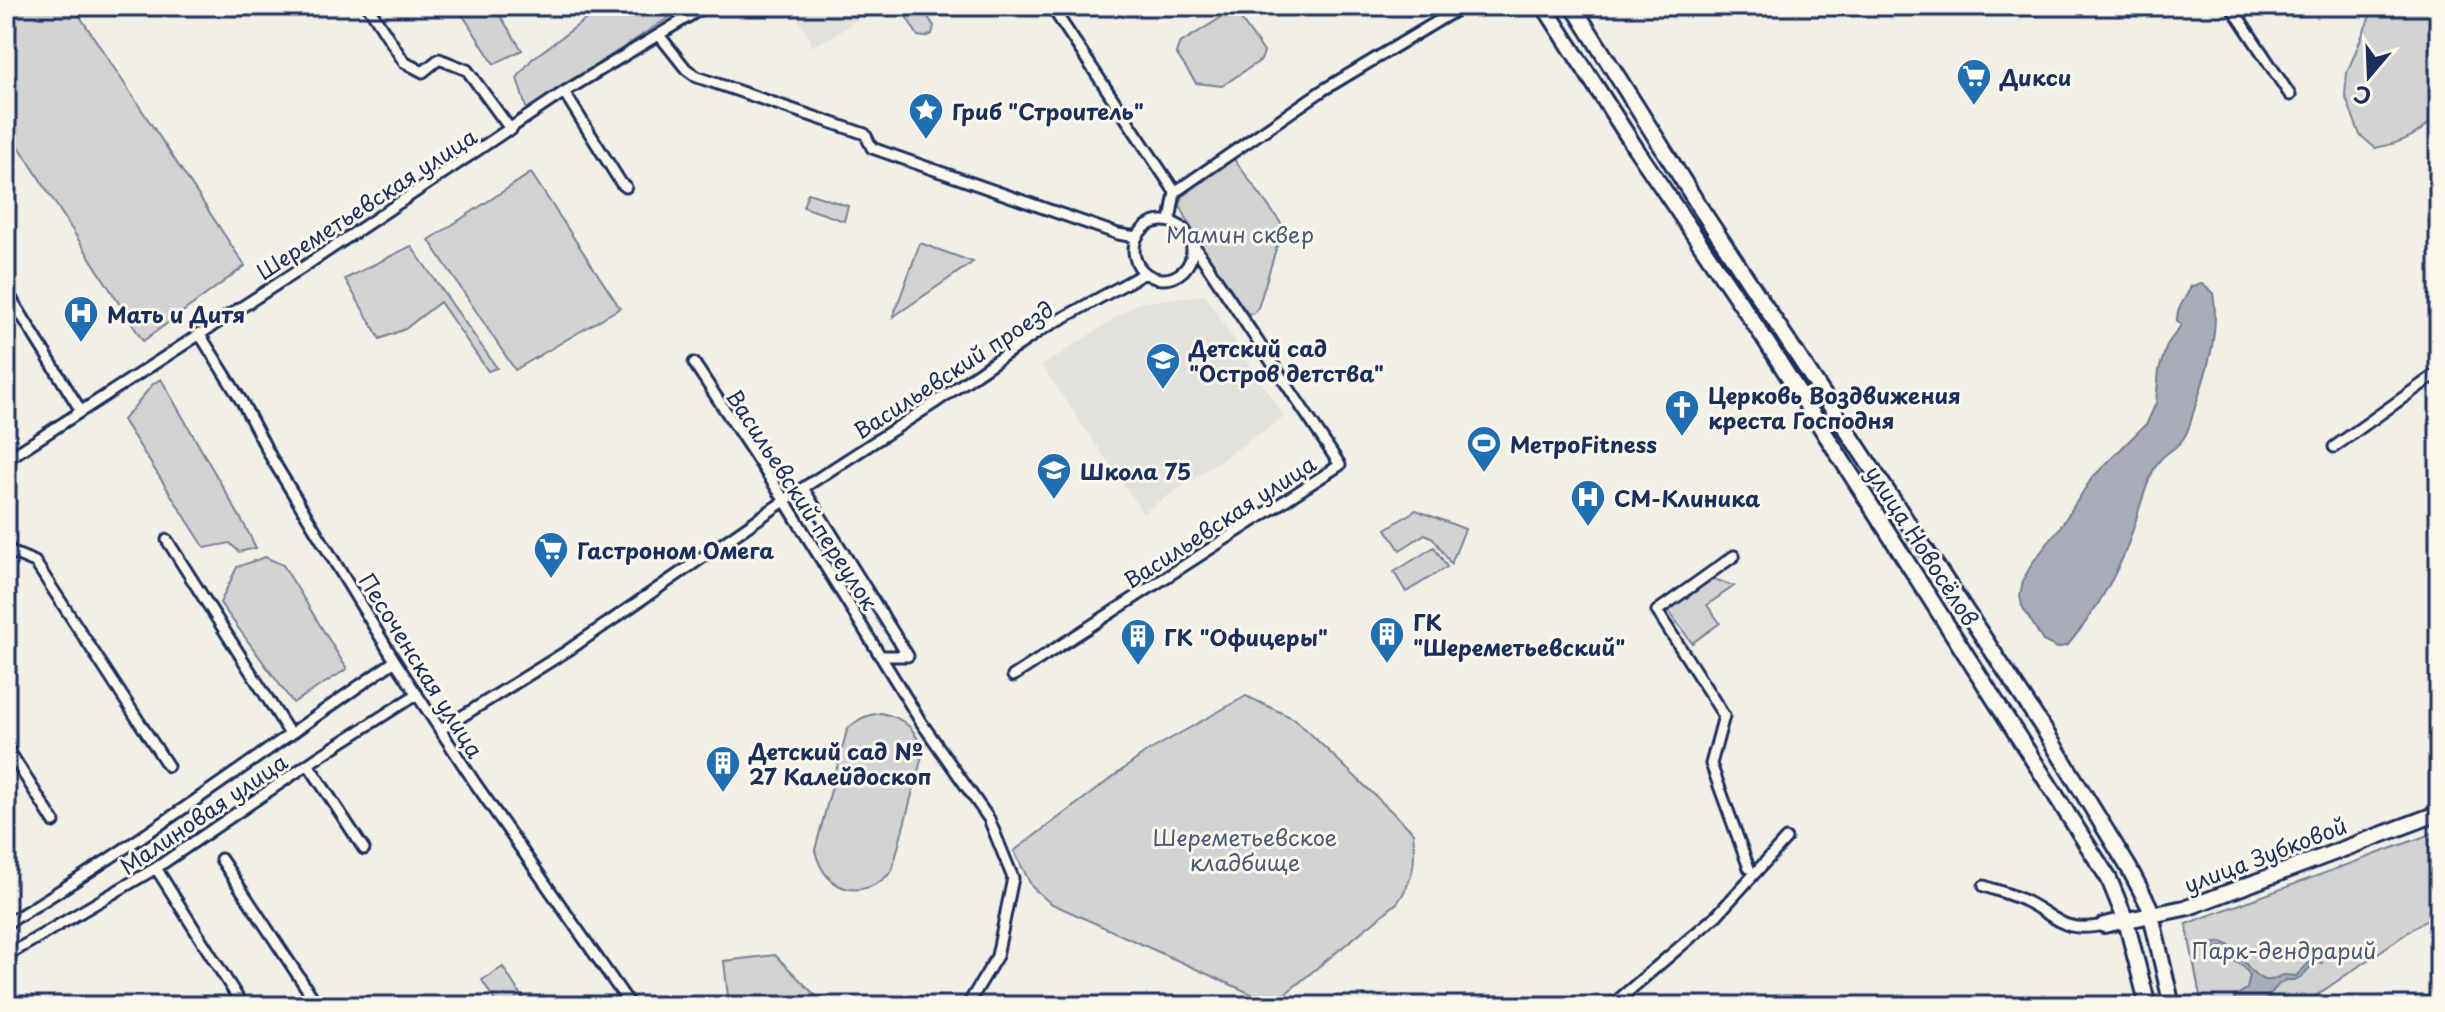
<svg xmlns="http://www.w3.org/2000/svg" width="2445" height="1012" viewBox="0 0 2445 1012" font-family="'Playpen Sans',sans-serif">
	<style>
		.built { fill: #e2e1dc }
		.green { fill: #d2d3d2; stroke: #768198; stroke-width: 2 }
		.water { fill: #a9adb7; stroke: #707b93; stroke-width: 2 }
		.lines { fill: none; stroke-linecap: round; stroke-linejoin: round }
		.street-casing { stroke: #1b2f5e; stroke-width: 15 }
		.secondary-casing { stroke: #1b2f5e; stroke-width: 20 }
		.street { stroke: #fbf7ec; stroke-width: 9 }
		.secondary { stroke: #fbf7ec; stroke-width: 14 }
		.labels { text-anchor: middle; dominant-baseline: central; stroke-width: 6; stroke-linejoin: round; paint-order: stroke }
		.poi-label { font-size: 22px; font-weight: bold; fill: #1b2f5e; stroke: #fbf7ec; text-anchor: start }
		.street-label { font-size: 22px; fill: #1b2f5e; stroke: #fbf7ec }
		.park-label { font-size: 22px; fill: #49587b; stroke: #fbf7ec }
	</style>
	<rect width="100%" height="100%" fill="#f2efe6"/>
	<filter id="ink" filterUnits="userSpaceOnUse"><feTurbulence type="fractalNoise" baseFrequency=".0125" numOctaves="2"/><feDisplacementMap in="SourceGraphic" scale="16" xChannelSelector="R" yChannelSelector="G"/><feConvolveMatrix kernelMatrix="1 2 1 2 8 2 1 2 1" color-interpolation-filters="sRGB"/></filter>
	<g filter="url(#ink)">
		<!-- built -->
		<path class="built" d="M792,6H877L833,36L811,47L809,37L794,13L795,12Z
			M1205,295L1284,417L1143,513L1042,366L1138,303Z"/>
		<!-- green -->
		<path class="green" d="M6,6H73L245,266L143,341L6,126Z
			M457,6H494L522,50L494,64Z
			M604,6H686L527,111L517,78L532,59Z
			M900,6H926L938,10L928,17L934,26L932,34L926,37L918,36Z
			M2374,6H2439V110C2425,134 2401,143 2375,148L2360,135L2345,95L2347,73Z
			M1230,12L1237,14L1264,52L1261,60L1222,86L1196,83L1176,53L1179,44Z
			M1234,159L1283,226L1258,308L1253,314L1247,313L1196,238L1180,205L1183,196Z
			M531,173L620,308L515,370L429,240Z
			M808,193L848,206L844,221L803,207Z
			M920,243L973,262L893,317Z
			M411,246L497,368L488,371L440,302L405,329L380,339L345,279Z
			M161,379L245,526L256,548L239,552L230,543L205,548L123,420L153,384Z
			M1416,510L1465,529L1451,564L1433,538L1425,534L1400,550L1386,529Z
			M1434,547L1447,567L1406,592L1394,572Z
			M265,557L283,565L347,669L293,703L220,603L237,567Z
			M1711,578L1734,586L1707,605L1720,623L1692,643L1667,609Z
			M1246,696L1295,719L1413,832C1416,860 1414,879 1398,902L1285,994L1258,997L1050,903L1032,887L1014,851L1145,753Z
			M881,713C906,718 919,731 922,756L892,871C863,903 824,892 815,850L847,730C857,719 866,715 881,713Z
			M2439,831V911L2301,1006H2202L2186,924Z
			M775,955L826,1006H729L724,961Z
			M503,967L527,1005L526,1006H498L482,980Z"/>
		<!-- water -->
		<path class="water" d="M2202,284L2213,293C2220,331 2207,371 2195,407C2192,416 2190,427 2185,436C2177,451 2161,452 2153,471C2140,498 2135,530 2123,557C2109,588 2089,620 2068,645L2057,648L2043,641L2022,606L2020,596L2023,580L2033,562L2059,529L2092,478L2147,423L2156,403L2159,370L2167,345L2181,325L2177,321C2176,308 2186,299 2191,286Z
			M2221,942C2238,946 2249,976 2265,980C2273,982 2276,977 2283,975C2288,975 2292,976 2296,976L2313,959L2323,963L2315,962L2301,977L2294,980H2286L2279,984L2260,1006H2233C2234,995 2238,994 2247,989L2250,975L2242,965L2230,959L2223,947L2210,949L2208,945Z"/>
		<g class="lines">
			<!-- street casing -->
			<g class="street-casing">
				<path id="street" d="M368,6L404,62L423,72L439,59L467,70L511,130
					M1051,6L1175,192L1170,221
					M2231,6L2290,95
					M659,35L686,69L697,77L865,134L872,148L1118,234L1136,237
					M564,92L621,183L626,187
					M1175,192L1323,90L1463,6
					M1134 250a29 29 0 1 1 58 0a29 29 0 1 1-58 0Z
					M6,290L81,411
					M199,333L242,402L272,459L395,661L475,783L631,1006
					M694,363L785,501L921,722L989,819L1013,878L997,956L967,1006
					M2334,447L2439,372
					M6,460L308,264L564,92L706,6
					M803,488L908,656H880
					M167,540L290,734
					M6,544L11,552L35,562L168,766
					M1734,556L1657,611L1724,716L1711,764L1749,868
					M1013,676L1340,465L1191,241
					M440,730L567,651L803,488L933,404L1041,330L1145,273
					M6,746L54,822
					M308,764L364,849
					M221,859L311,995L308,1006
					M156,868L243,1006
					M1984,886C1998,891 2014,895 2027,902C2060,919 2062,933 2104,925
					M6,924C140,843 266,750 395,661
					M6,956L156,868L320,756L417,694
					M6,1003L16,1006
					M1267,1006H1268
					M1611,1006L1717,915L1786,839"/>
			</g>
			<!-- secondary casing -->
			<g class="secondary-casing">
				<path id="secondary" d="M1544,6L1636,149L1764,338L2109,879L2126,921L2148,1006
					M1573,6L1699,206L2045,731L2129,868L2149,906L2172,1006
					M2104,925L2189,907L2439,813"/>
			</g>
			<!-- street -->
			<use href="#street" class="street"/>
			<!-- secondary -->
			<use href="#secondary" class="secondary"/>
		</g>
	</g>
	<!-- icons -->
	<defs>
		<g id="supermarket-pin" transform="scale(1.8)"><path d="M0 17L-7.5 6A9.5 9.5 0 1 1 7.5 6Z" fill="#1f6fb2" stroke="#fbf7ec"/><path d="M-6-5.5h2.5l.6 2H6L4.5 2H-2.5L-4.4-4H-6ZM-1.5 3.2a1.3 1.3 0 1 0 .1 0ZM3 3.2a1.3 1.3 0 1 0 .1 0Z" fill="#fff"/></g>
		<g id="sight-pin" transform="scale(1.8)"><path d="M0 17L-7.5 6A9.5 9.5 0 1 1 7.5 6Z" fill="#1f6fb2" stroke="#fbf7ec"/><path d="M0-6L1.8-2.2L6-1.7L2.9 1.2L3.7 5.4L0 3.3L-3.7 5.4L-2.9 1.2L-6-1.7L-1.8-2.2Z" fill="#fff"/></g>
		<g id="hospital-pin" transform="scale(1.8)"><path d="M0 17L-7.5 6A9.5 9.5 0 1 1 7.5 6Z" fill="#1f6fb2" stroke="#fbf7ec"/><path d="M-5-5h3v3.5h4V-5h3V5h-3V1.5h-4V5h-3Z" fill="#fff"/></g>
		<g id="school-pin" transform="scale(1.8)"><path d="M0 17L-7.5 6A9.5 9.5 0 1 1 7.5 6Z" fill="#1f6fb2" stroke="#fbf7ec"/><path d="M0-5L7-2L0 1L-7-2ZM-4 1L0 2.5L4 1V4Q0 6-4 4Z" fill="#fff"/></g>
		<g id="church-pin" transform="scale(1.8)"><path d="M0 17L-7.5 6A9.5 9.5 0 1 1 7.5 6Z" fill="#1f6fb2" stroke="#fbf7ec"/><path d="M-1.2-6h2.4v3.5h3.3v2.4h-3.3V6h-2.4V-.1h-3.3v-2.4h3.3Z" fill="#fff"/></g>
		<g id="stadium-pin" transform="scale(1.8)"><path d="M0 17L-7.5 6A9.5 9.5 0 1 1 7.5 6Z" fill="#1f6fb2" stroke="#fbf7ec"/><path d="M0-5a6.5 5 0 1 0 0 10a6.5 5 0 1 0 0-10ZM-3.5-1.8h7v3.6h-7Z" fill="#fff"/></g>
		<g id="building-pin" transform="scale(1.8)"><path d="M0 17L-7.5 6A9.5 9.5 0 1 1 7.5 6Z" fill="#1f6fb2" stroke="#fbf7ec"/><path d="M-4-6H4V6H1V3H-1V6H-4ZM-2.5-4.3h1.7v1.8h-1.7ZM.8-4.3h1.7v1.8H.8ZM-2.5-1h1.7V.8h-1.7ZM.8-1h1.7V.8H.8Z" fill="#fff"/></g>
	</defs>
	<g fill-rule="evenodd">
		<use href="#supermarket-pin" x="1974" y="76"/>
		<use href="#sight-pin" x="926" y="110"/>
		<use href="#hospital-pin" x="81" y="313"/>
		<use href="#school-pin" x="1163" y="360"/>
		<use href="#church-pin" x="1682" y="407"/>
		<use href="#stadium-pin" x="1484" y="443"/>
		<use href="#school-pin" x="1054" y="470"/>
		<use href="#hospital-pin" x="1588" y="497"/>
		<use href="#supermarket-pin" x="551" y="549"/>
		<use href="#building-pin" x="1387" y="634"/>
		<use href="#building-pin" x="1138" y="636"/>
		<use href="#building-pin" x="723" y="763"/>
	</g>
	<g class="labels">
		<!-- poi labels -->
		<g class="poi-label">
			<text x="2000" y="76">Дикси</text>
			<text x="952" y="110">Гриб "Строитель"</text>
			<text x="107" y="313">Мать и Дитя</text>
			<text x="1189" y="347">Детский сад<tspan x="1189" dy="25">"Остров детства"</tspan></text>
			<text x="1708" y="394">Церковь Воздвижения<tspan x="1708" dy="25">креста Господня</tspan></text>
			<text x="1510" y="443">МетроFitness</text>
			<text x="1080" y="470">Школа 75</text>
			<text x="1614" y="497">СМ-Клиника</text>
			<text x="577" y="549">Гастроном Омега</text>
			<text x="1413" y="621">ГК<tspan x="1413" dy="25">"Шереметьевский"</tspan></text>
			<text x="1164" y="636">ГК "Офицеры"</text>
			<text x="749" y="750">Детский сад №<tspan x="749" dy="25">27 Калейдоскоп</tspan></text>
		</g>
		<!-- street labels -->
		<g class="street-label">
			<text transform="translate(366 203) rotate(-33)">Шереметьевская улица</text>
			<text transform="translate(953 369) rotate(-33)">Васильевский проезд</text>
			<text transform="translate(803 499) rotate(57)">Васильевский переулок</text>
			<text transform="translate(1219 521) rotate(-33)">Васильевская улица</text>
			<text transform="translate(1923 545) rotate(57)">улица Новосёлов</text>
			<text transform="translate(422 665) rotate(58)">Песоченская улица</text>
			<text transform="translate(203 813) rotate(-34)">Малиновая улица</text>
			<text transform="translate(2265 854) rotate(-21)">улица Зубковой</text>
		</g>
		<!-- park labels -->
		<g class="park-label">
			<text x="1240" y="233">Мамин сквер</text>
			<text x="1245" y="836">Шереметьевское<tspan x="1245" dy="25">кладбище</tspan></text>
			<text x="2284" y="949">Парк-дендрарий</text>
		</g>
	</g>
	<!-- margin -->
	<rect width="2445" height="1012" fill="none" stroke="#fbf7ec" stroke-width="32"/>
	<rect x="16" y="16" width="2413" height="980" fill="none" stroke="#1b2f5e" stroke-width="3" filter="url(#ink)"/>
	<!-- north arrow -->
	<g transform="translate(2369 76) rotate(199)" stroke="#fbf7ec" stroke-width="6" paint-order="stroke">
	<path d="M0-6L14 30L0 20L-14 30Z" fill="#1b2f5e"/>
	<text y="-12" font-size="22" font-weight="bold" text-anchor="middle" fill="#1b2f5e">С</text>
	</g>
</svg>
